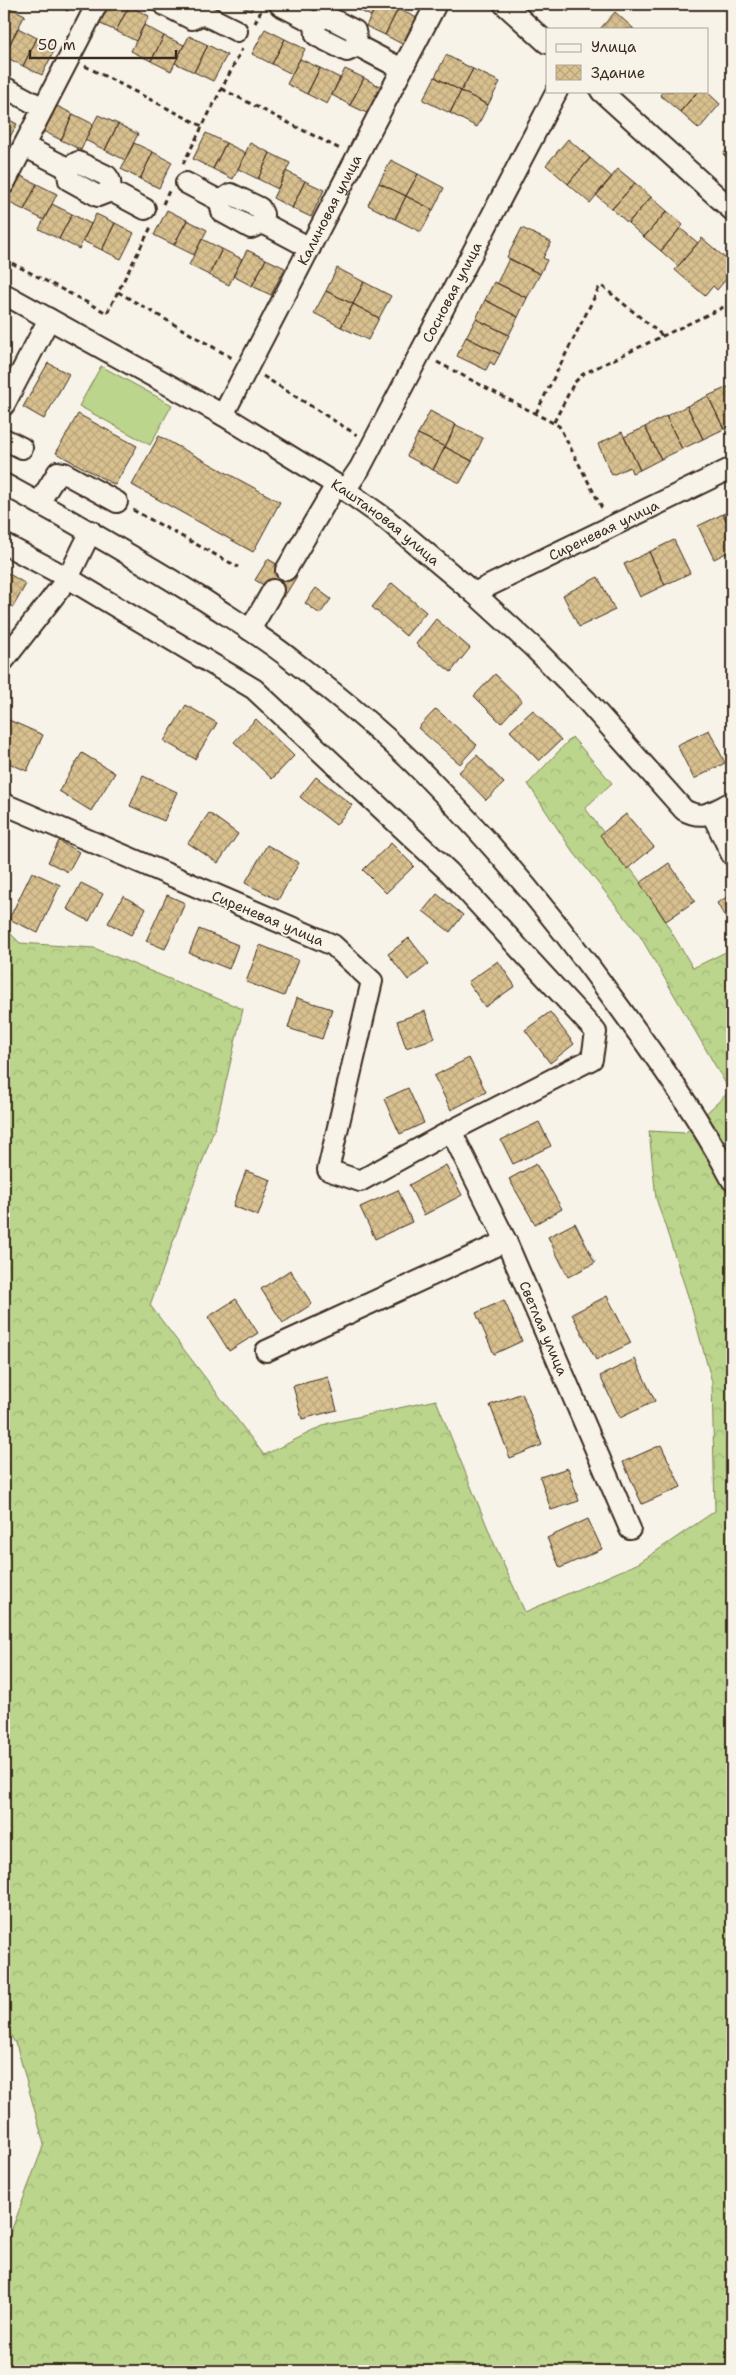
<svg xmlns="http://www.w3.org/2000/svg" width="736" height="2375" viewBox="0 0 736 2375" font-family="'Shantell Sans',sans-serif">
	<style>
		.grass { fill: #bbd58c; stroke: #7b8055 }
		.forest { fill: url(#forest-crowns); stroke: #7b8055 }
		.building { fill: url(#building-cross-hatch); stroke: #3b2a1e }
		.lines { fill: none; stroke-linecap: round; stroke-linejoin: round }
		.minor-casing { stroke: #3b2a1e; stroke-width: 24 }
		.path { stroke: #3b2a1e; stroke-width: 3; stroke-dasharray: 5 4; stroke-linecap: butt }
		.minor { stroke: #f7f3e8; stroke-width: 20 }
		.labels { text-anchor: middle; dominant-baseline: central; stroke-width: 4; stroke-linejoin: round; paint-order: stroke }
		.street-label { font-size: 14px; fill: #3b2a1e; stroke: #f7f3e8 }
	</style>
	<defs>
		<pattern id="forest-crowns" width="20" height="18" patternUnits="userSpaceOnUse" patternTransform="scale(1.25)"><rect width="20" height="18" fill="#bbd58c"/><path d="M2 6a3 3 0 1 1 6 0M12 15a3 3 0 1 1 6 0" fill="none" stroke="#a2b778"/></pattern>
		<pattern id="building-cross-hatch" width="8" height="8" patternUnits="userSpaceOnUse" patternTransform="scale(1.25)"><rect width="8" height="8" fill="#d8c08f"/><path d="M0 0l8 8M0 8l8-8" fill="none" stroke="#baa57b"/></pattern>
	</defs>
	<rect width="100%" height="100%" fill="#f7f3e8"/>
	<filter id="ink" filterUnits="userSpaceOnUse"><feTurbulence type="fractalNoise" baseFrequency=".02" numOctaves="2"/><feDisplacementMap in="SourceGraphic" scale="10" xChannelSelector="R" yChannelSelector="G"/><feConvolveMatrix kernelMatrix="1 2 1 2 8 2 1 2 1" color-interpolation-filters="sRGB"/></filter>
	<g filter="url(#ink)">
		<!-- grass -->
		<path class="grass" d="M101,366L172,405L150,445L79,406Z"/>
		<!-- forest -->
		<path class="forest" d="M572,737L612,783L585,808L645,888L693,968L732,949V2371H4V2250L44,2144L17,2047L4,2023V927L20,943L94,948L243,1009L216,1124L150,1305L264,1455L329,1423L436,1400L493,1541L525,1612L639,1563L715,1511L712,1382L690,1302L656,1198L649,1131L685,1133L730,1091L640,936L571,849L528,784Z"/>
		<!-- building -->
		<path class="building" d="M105,4H125L129,6L116,31L96,22Z
			M236,4H254L251,11Z
			M352,4H377L371,16L350,6Z
			M377,4H388L398,9L385,35L366,26Z
			M559,4H575L568,12Z
			M6,6L25,15L8,47L4,45V11Z
			M129,6L149,16L136,41L116,31Z
			M398,9L417,18L404,45L385,35Z
			M615,12L634,29H600Z
			M144,25L164,36L151,61L131,51Z
			M18,28L37,38L23,66L4,56Z
			M265,29L285,39L272,64L252,54Z
			M164,36L184,45L171,71L151,61Z
			M189,36L208,45L194,72L175,63Z
			M37,38L56,47L42,75L23,66Z
			M285,39L305,49L292,74L272,64Z
			M208,45L227,55L213,81L194,72Z
			M446,55L473,69L461,91L435,77Z
			M300,59L320,68L307,94L287,84Z
			M320,68L340,78L327,104L307,94Z
			M345,69L364,78L350,105L332,95Z
			M473,69L500,82L488,105L461,91Z
			M435,77L461,91L450,113L423,100Z
			M364,78L383,88L369,114L350,105Z
			M461,91L488,105L477,127L450,113Z
			M663,91H698L680,112L660,95Z
			M698,91H706L720,104L699,129L680,112Z
			M53,104L73,114L61,140L41,130Z
			M73,114L93,124L81,150L61,140Z
			M98,115L118,124L105,150L85,140Z
			M4,117L17,124L4,148Z
			M118,124L138,134L125,160L105,150Z
			M206,133L226,143L213,169L193,159Z
			M568,139L590,158L568,184L546,165Z
			M134,143L153,152L140,179L121,169Z
			M226,143L246,153L233,179L213,169Z
			M250,143L270,153L258,179L238,169Z
			M732,144V163L723,154Z
			M153,152L172,162L159,188L140,179Z
			M270,153L290,163L278,189L258,179Z
			M590,158L612,177L590,203L568,184Z
			M391,160L418,174L406,196L379,183Z
			M618,169L635,183L612,209L596,195Z
			M286,171L305,181L292,208L273,198Z
			M17,174L37,184L24,210L4,200Z
			M418,174L444,188L433,210L406,196Z
			M305,181L324,190L311,217L292,208Z
			M379,183L406,196L395,219L368,205Z
			M635,183L651,197L628,223L612,209Z
			M37,184L57,194L44,220L24,210Z
			M406,196L433,210L421,232L395,219Z
			M651,197L667,211L644,237L628,223Z
			M52,204L72,214L59,239L39,229Z
			M167,210L187,220L174,245L154,235Z
			M667,211L683,225L661,251L644,237Z
			M72,214L91,224L79,249L59,239Z
			M96,214L115,223L102,250L83,241Z
			M187,220L207,230L194,255L174,245Z
			M115,223L134,233L121,259L102,250Z
			M522,228L551,242L543,258L547,260L540,274L507,257Z
			M680,228L698,243L678,266L661,251Z
			M702,238L732,264V272L717,290L713,286L705,296L675,270Z
			M202,239L222,249L209,275L189,265Z
			M222,249L242,259L229,285L209,275Z
			M247,250L266,259L252,286L233,276Z
			M266,259L285,268L271,295L252,286Z
			M509,259L540,274L527,298L497,283Z
			M337,268L364,282L353,304L326,291Z
			M364,282L391,296L379,318L353,304Z
			M494,282L527,298L518,317L485,300Z
			M326,291L353,304L341,327L314,313Z
			M485,300L518,317L509,335L476,319Z
			M353,304L379,318L368,340L341,327Z
			M476,319L509,335L500,354L466,337Z
			M466,337L500,354L494,365L490,362L486,370L457,356Z
			M48,363L69,374L44,419L23,407Z
			M730,386L732,391V425L724,429L708,396Z
			M708,396L724,429L703,439L687,406Z
			M687,406L703,439L682,449L666,416Z
			M430,411L456,425L445,447L418,434Z
			M78,414L137,446L115,485L56,453Z
			M666,416L682,449L661,459L645,427Z
			M456,425L483,438L472,461L445,447Z
			M645,427L661,459L640,470L624,437Z
			M622,432L640,470L632,473L630,467L612,475L598,444Z
			M418,434L445,447L433,470L407,456Z
			M159,436L280,502L253,552L132,485Z
			M445,447L472,461L460,483L433,470Z
			M732,509V532L723,514Z
			M723,514L732,532V550L714,559L698,526Z
			M674,540L690,573L665,585L649,552Z
			M649,552L665,585L640,597L624,564Z
			M268,559L297,576L284,597L255,580Z
			M4,571L26,584L13,607L4,601Z
			M598,577L615,610L579,627L563,595Z
			M392,583L426,612L406,636L372,607Z
			M316,588L331,599L320,614L305,603Z
			M436,619L470,648L451,672L416,644Z
			M495,674L522,700L501,723L474,696Z
			M186,705L217,723L195,759L164,741Z
			M436,709L477,745L460,764L418,728Z
			M533,710L561,740L539,761L510,731Z
			M256,719L294,756L272,779L234,742Z
			M9,720L43,735L27,771L4,761V731Z
			M709,730L725,763L694,779L677,745Z
			M82,753L115,773L91,811L59,791Z
			M477,755L504,783L486,800L459,772Z
			M143,776L177,792L164,821L130,806Z
			M316,777L352,805L336,825L300,797Z
			M209,813L238,834L218,863L188,843Z
			M626,814L654,847L627,869L600,835Z
			M59,841L79,852L68,872L48,862Z
			M391,843L414,866L386,893L363,870Z
			M267,845L299,863L278,900L245,883Z
			M669,863L695,901L666,921L640,883Z
			M32,872L60,885L38,933L9,919Z
			M81,883L103,894L89,921L67,909Z
			M437,894L463,915L450,932L423,911Z
			M732,894V929L717,903Z
			M167,895L185,903L165,949L146,941Z
			M123,896L146,909L131,935L108,923Z
			M199,929L238,945L229,969L189,953Z
			M409,938L429,964L408,980L388,954Z
			M260,945L298,960L284,996L246,982Z
			M498,961L515,986L485,1007L468,982Z
			M297,998L332,1009L322,1039L288,1028Z
			M425,1011L435,1038L406,1048L397,1021Z
			M550,1012L574,1044L550,1063L525,1030Z
			M469,1058L486,1092L451,1110L434,1076Z
			M408,1088L424,1123L400,1134L384,1099Z
			M539,1122L551,1146L513,1164L501,1140Z
			M536,1164L562,1209L535,1224L509,1179Z
			M446,1165L462,1195L424,1215L409,1185Z
			M246,1171L271,1180L258,1216L233,1206Z
			M398,1190L412,1222L375,1239L360,1207Z
			M575,1223L595,1263L568,1277L548,1237Z
			M290,1270L312,1304L283,1323L261,1289Z
			M607,1296L631,1343L596,1360L572,1314Z
			M236,1299L258,1333L229,1351L208,1317Z
			M504,1300L522,1341L494,1354L476,1313Z
			M635,1359L655,1401L620,1418L600,1376Z
			M328,1377L337,1410L302,1419L293,1386Z
			M522,1393L542,1445L510,1458L490,1405Z
			M661,1445L681,1487L642,1504L623,1462Z
			M568,1468L579,1501L551,1510L540,1477Z
			M588,1519L602,1549L560,1568L547,1538Z"/>
		<g class="lines">
			<!-- minor casing -->
			<g class="minor-casing">
				<g id="minor">
					<path d="M163,4L192,19L203,14"/>
					<path d="M504,4L547,43"/>
					<path d="M280,5L315,23"/>
					<path d="M203,14L237,31"/>
					<path d="M358,46L347,51L319,37L316,35L315,23L326,16L355,31L358,46L402,69"/>
					<path d="M4,87L43,108"/>
					<path d="M601,91L732,210"/>
					<path d="M24,146L67,168"/>
					<path d="M186,183L220,201"/>
					<path d="M4,184L97,4"/>
					<path d="M111,191L98,196L69,180L67,168L78,162L107,176L110,181L111,191L145,209"/>
					<path d="M263,223L251,228L222,212L220,201L231,194L260,208L263,214V223L310,248"/>
					<path id="s1" d="M4,294L223,415L345,490L386,519L474,593L533,647L586,700L684,810C703,821 714,811 732,802"/>
					<path d="M4,405L49,319"/>
					<path id="s2" d="M223,415L436,4"/>
					<path d="M4,439L22,448"/>
					<path d="M4,484C72,521 138,559 204,600C234,620 265,638 293,661C340,697 388,736 429,779C499,850 562,927 620,1008C660,1063 700,1119 732,1180"/>
					<path id="s3" d="M345,490L360,468L557,91"/>
					<path d="M39,503L58,472L64,473L117,502"/>
					<path d="M4,544L68,578L254,689L449,872L596,1032L592,1059L451,1131L360,1181L328,1170L372,981L333,945L4,804"/>
					<path d="M286,570L336,485"/>
					<path id="s4" d="M474,593L732,468"/>
					<path d="M250,630L273,590"/>
					<path d="M4,660L68,578L91,531"/>
					<path d="M711,812L732,855"/>
					<path id="s5" d="M451,1131L506,1241L630,1529"/>
					<path d="M266,1351L506,1241"/>
				</g>
			</g>
			<!-- path -->
			<path class="path" d="M56,4L72,12
				M255,23L261,11
				M85,66L202,126
				M222,89L340,149
				M183,164L242,49
				M163,204L169,191
				M4,259L107,313L151,227
				M118,292L232,358
				M437,362L559,426L603,510
				M263,376L357,435
				M536,413L599,288L602,286L663,336
				M554,422L574,383L583,374L732,303
				M133,510L238,567"/>
			<!-- minor -->
			<use href="#minor" class="minor"/>
		</g>
	</g>
	<g class="labels">
		<!-- street labels -->
		<g class="street-label">
			<text stroke="none"><textPath href="#s2" startOffset="231">Калиновая улица</textPath></text>
			<text stroke="none"><textPath href="#s3" startOffset="225">Сосновая улица</textPath></text>
			<text stroke="none"><textPath href="#s1" startOffset="445">Каштановая улица</textPath></text>
			<text stroke="none"><textPath href="#s4" startOffset="144">Сиреневая улица</textPath></text>
			<text transform="translate(268 918) rotate(23)">Сиреневая улица</text>
			<text stroke="none"><textPath href="#s5" startOffset="218">Светлая улица</textPath></text>
		</g>
	</g>
	<!-- margin -->
	<rect width="736" height="2375" fill="none" stroke="#f7f3e8" stroke-width="20"/>
	<rect x="10" y="10" width="716" height="2355" fill="none" stroke="#3b2a1e" stroke-width="2" filter="url(#ink)"/>
	<!-- legend -->
	<rect x="546" y="28" width="162" height="65" fill="#f7f3e8" stroke="#aca397"/>
	<rect x="556" y="44" width="25" height="8" fill="#f7f3e8" stroke="#aca397"/>
	<text x="591" y="52" font-size="15" fill="#3b2a1e">Улица</text>
	<rect x="556" y="65" width="25" height="15" fill="url(#building-cross-hatch)" stroke="#aca397"/>
	<text x="591" y="78" font-size="15" fill="#3b2a1e">Здание</text>
	<!-- scale -->
	<path d="M30 50v8h146v-8" fill="none" stroke="#3b2a1e" stroke-width="2.5"/>
	<text x="38" y="50" font-size="15" fill="#3b2a1e" stroke="#f7f3e8" stroke-width="4" paint-order="stroke">50 m</text>
</svg>
